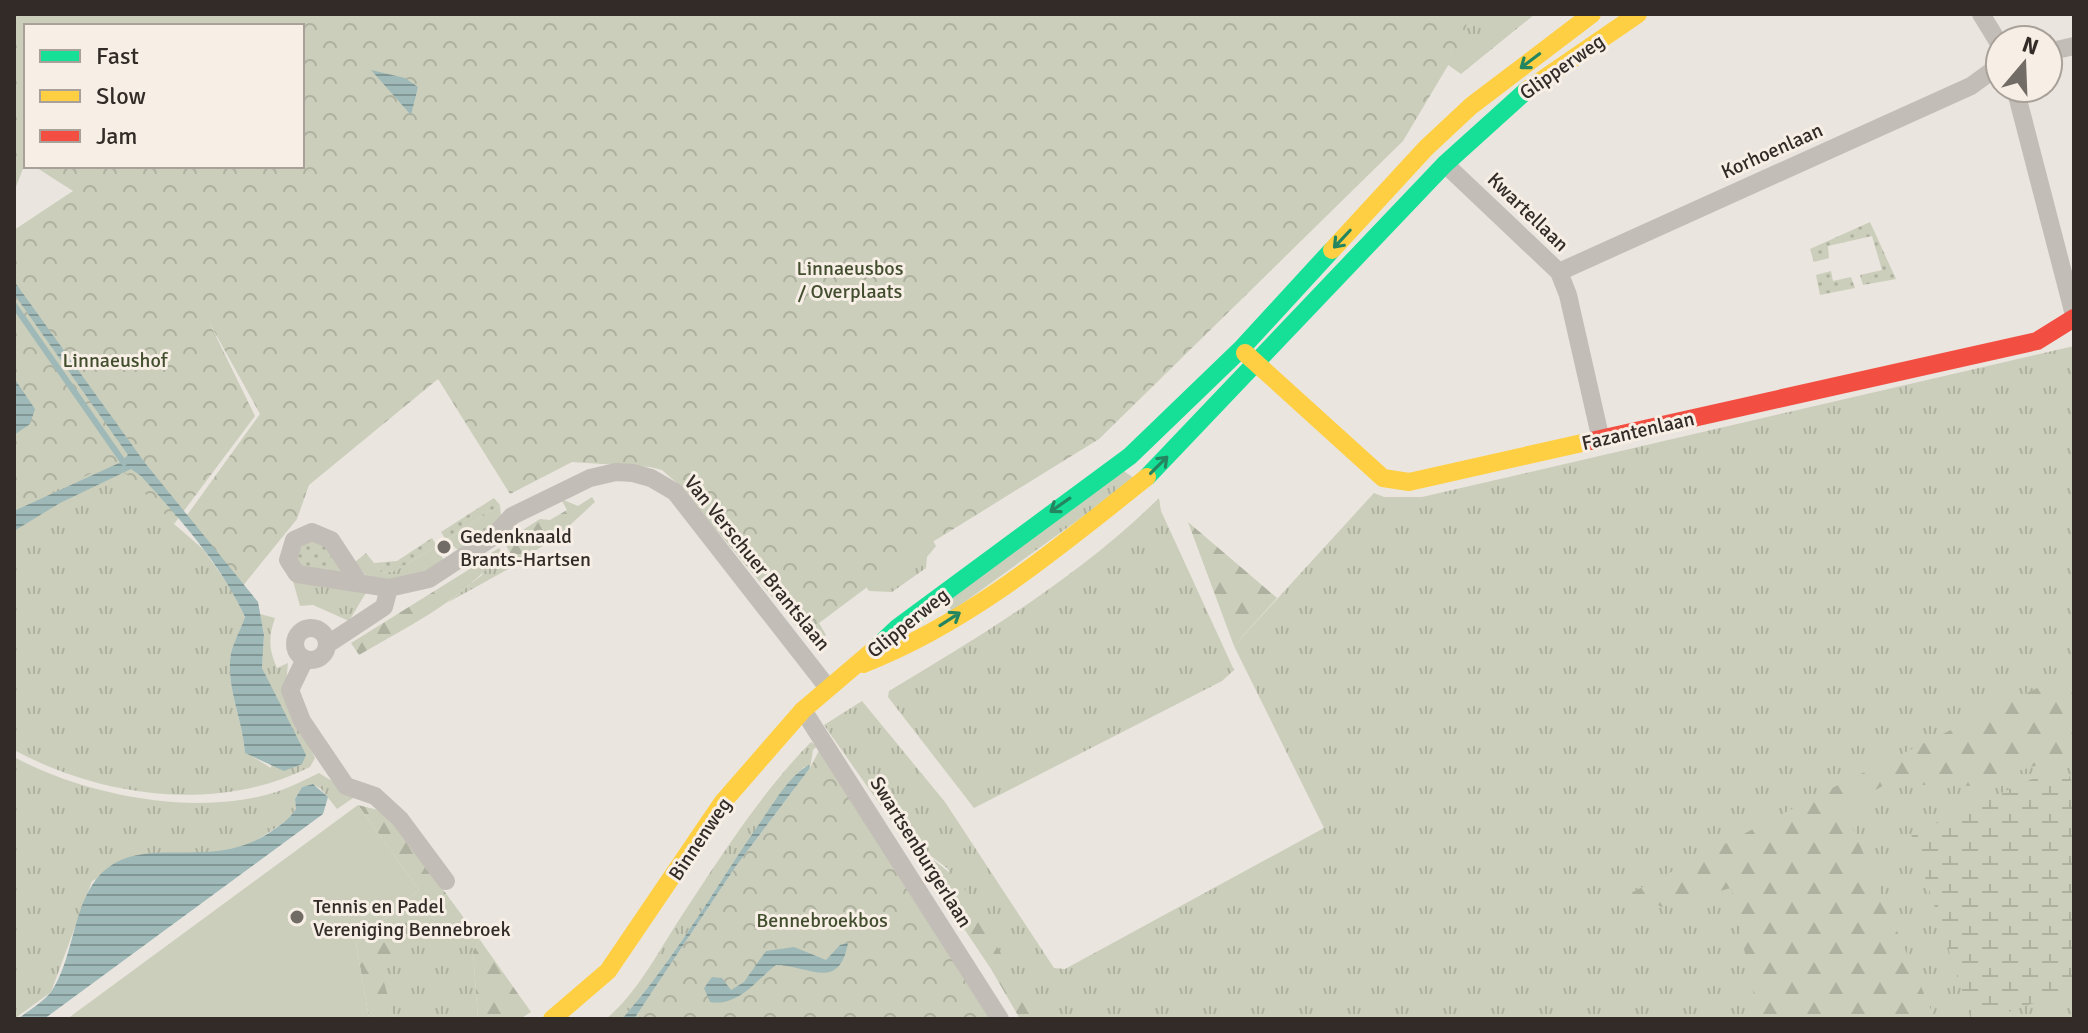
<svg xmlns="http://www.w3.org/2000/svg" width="2088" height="1033" viewBox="0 0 2088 1033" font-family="Signika,sans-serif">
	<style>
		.grass { fill: url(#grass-tufts) }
		.forest { fill: url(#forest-firs) }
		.wetland { fill: url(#wetland-marsh) }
		.park { fill: url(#park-crowns) }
		.garden { fill: url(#garden-dots) }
		.pitch { fill: #cbceba }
		.water { fill: url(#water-rules) }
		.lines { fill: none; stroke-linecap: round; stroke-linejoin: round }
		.stream { stroke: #9eb9b8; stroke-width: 6 }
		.street { stroke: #c3bdb8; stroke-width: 18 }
		.fast { stroke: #16e098; stroke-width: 18 }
		.slow { stroke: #ffcf43; stroke-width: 18 }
		.jam { stroke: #f24e42; stroke-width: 18 }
		.oneway { stroke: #248660 }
		.poi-dot { fill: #726c67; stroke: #f7efe6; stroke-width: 3 }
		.labels { text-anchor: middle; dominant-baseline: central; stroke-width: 6; stroke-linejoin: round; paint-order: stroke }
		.street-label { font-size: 20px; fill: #322b27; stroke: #f7efe6 }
		.park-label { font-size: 20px; fill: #424e2e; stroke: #f7efe6 }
		.poi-label { font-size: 20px; fill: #322b27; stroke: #f7efe6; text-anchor: start }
	</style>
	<defs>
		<pattern id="grass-tufts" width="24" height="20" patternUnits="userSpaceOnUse" patternTransform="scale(2)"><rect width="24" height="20" fill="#cbceba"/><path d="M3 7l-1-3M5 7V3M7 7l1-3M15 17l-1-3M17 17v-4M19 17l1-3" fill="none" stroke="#afb1a0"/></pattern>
		<pattern id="forest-firs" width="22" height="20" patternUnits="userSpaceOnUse" patternTransform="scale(2)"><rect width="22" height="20" fill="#cbceba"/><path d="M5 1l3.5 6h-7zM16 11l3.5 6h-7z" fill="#afb1a0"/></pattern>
		<pattern id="wetland-marsh" width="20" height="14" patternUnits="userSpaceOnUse" patternTransform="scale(2)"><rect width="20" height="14" fill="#cbceba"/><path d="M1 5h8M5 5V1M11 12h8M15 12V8" fill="none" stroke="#afb1a0"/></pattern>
		<pattern id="park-crowns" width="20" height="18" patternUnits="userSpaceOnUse" patternTransform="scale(2)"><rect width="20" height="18" fill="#cbceba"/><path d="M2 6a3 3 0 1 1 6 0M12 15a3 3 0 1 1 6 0" fill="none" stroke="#afb1a0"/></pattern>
		<pattern id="garden-dots" width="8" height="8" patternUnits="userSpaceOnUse" patternTransform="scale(2)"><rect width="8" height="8" fill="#cbceba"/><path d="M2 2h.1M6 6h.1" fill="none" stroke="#afb1a0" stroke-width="1.8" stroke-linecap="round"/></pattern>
		<pattern id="water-rules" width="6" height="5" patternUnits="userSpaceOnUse" patternTransform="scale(2)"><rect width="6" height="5" fill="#9eb9b8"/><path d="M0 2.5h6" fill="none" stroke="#819796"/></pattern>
	</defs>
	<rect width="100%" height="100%" fill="#eae5df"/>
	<!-- grass -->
	<path class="grass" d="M1468,14H1535L1461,74L1437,57Z
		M2074,346V1019H1038L947,868L900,833L824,725L862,701L945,802L1054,968L1065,969L1324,828L1234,646L1374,493L1384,497H1422Z
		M70,399L174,524L203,549L234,593L245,618C241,629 234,641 231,653C225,686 243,720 245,752L271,768L277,699L262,668L264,635L260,614L275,618C268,637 269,650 277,668L288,663L285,694L315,758L310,767C219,813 103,798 14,750V498Z
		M1121,469L1135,479L952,611L945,602Z
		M1159,498L1161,511L1234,670L1222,681L974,808L888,697L889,691C983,635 1081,575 1159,498Z
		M500,505L501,516L487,532L458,550L446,540Z
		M932,539L936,546L927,557L926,568L892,592L869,591L855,570Z
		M437,546L444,561L417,579L370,581L355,562L366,553L382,573L395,571Z
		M499,548L512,567L447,603L482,575L488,557L478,561Z
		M293,581L367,591L349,621L313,605L300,606Z
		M811,742L817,746L813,750L810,768L804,767C783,787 766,815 749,840C707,900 671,964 622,1019H606C637,993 657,954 679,920C719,859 760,794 811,742Z
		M14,757C86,796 200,818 279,791C293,786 306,779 319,773L356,796L337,809L321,789L313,784L302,787L295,799L296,809L289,819L248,846L212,854L151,855L92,881L51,992L14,1019Z
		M450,899L480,940L473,951L478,1019H394L379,967Z"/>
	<!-- forest -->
	<path class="forest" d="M592,497L595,502L557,537L516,563L504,542L540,519L550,520L567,510L561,499L578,506Z
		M1188,522L1277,598L1234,646Z
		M489,557L491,564C455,604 405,628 359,655L351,643Z
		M2074,670V754L1969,786L1886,784L1844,808L1935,1019H1759L1731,888L1662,907L1631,893L1828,790Z
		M358,805L386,812L450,899L380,967L394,1019H369L356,943L419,890Z
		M900,833L960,881L1038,1019H1020L991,969Z
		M480,940L531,1012L520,1019H478L473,951Z"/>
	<!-- wetland -->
	<path class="wetland" d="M2065,764L2074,788V989L1988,1019H1971L1911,834Z"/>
	<!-- park -->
	<path class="park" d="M14,14H1470L1459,47L1403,141L1099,439L905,559L819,623L826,635L815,648L677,483L662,470L650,467L572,462L510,494L438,379L309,485L297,519L241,588L185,518L260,414L209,322L255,416L174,524L115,462L14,510V230L73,191L34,166H302V26H26V161L14,192Z
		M825,739L1004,1019H634L736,866L810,768Z"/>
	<!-- garden -->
	<path class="garden" d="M1870,222L1896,279L1863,285L1860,275L1882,270L1872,236L1828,246L1829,258L1814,262L1810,249Z
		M1831,271L1833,281L1851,277L1855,288L1820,295L1816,275Z
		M494,498L500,505L446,540L441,532Z
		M432,538L437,546L395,571L382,573L374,563L397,561Z
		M308,541H323L352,578L309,572L297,563V551Z"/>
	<!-- pitch -->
	<path class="pitch" d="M358,805L419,890L356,943L369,1019H67Z"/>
	<!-- water -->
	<path class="water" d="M371,70L405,78L418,87L411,115Z
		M14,281L145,463L258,602L264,635L262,668L306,755L302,764L284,771L245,753C243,720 225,686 231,653C234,641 241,629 245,617C221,564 180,519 141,476L131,469L60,503L14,531V511L119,463L128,455L14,294Z
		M14,378L35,409L30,424L14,435Z
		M809,765L810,768L736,866L634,1019H622C674,960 713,891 757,827C771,808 788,776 809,765Z
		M313,784L328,797L323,814L44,1019H18C28,1011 43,1002 51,992C78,953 71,888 115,863C158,839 214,869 269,833C280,825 289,820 296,809L295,799L302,787Z
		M848,943C839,993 808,965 776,965C756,980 739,1007 710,1002L704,988L712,977L722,978L731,990L744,982L766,951L794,947L826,960L840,945Z"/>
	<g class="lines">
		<!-- stream -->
		<path class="stream" d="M14,305L124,463"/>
		<!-- street -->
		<path class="street" d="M1981,14L2000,45
			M2048,52L2074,46
			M2015,88L2074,315
			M1445,164L1559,272L1568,295L1601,440
			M1559,272L1971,86L2000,65
			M358,581L331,540L312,532L294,540L288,560L297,574L389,588L429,579L493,537L512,516L590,478L616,472L633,473L651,478L675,492L828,688
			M295 644a16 16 0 1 1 32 0a16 16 0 1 1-32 0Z
			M328,644L384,607L389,588
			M305,659L290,690L302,721L346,786L375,796L400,819L446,881
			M803,710L1000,1019"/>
		<!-- fast -->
		<path class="fast" d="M1147,477L1445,164L1527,90
			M877,647L897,628L1130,456L1241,349L1332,250"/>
		<!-- slow -->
		<path class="slow" d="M1527,90L1638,14
			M1332,250L1426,148L1471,106L1592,14
			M1245,353L1383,478L1409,482L1591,441
			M863,664C969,623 1059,547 1147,477
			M552,1019L608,971L722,803L803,710L877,647"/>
		<!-- jam -->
		<path class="jam" d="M1591,441L2037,341L2074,318"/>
	</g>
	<!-- one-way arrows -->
	<defs><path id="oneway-shaft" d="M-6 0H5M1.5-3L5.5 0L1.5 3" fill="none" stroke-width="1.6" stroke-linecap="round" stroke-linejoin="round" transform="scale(2)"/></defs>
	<g class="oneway">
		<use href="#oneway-shaft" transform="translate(1530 61) rotate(143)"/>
		<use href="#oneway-shaft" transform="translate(1342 239) rotate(133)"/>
		<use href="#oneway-shaft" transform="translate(1159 465) rotate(-45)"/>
		<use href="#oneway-shaft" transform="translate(1060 505) rotate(145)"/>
		<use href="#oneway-shaft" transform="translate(950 619) rotate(-33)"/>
	</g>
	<!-- markers -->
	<g class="poi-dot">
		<circle cx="444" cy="547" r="8"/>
		<circle cx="297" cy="917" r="8"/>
	</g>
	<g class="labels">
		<!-- street labels -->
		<g class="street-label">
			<text transform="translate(1562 67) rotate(-35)">Glipperweg</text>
			<text transform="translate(1772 151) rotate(-24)">Korhoenlaan</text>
			<text transform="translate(1528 212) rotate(44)">Kwartellaan</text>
			<text transform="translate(1638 431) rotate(-13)">Fazantenlaan</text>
			<text transform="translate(757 563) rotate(51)">Van Verschuer Brantslaan</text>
			<text transform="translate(908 623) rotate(-39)">Glipperweg</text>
			<text transform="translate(700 839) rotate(-56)">Binnenweg</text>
			<text transform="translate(921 852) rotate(58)">Swartsenburgerlaan</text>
		</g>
		<!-- park labels -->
		<g class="park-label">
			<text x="850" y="268">Linnaeusbos<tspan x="850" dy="23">/ Overplaats</tspan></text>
			<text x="115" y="360">Linnaeushof</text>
			<text x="822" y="920">Bennebroekbos</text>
		</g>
		<!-- poi labels -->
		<g class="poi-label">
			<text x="460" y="536">Gedenknaald<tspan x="460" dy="23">Brants-Hartsen</tspan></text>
			<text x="313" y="906">Tennis en Padel<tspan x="313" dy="23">Vereniging Bennebroek</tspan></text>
		</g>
	</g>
	<!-- border -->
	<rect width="2088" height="1033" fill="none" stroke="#322b27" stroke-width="32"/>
	<!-- legend -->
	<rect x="24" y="24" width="280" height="144" fill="#f7efe6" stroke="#a8a19a" stroke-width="2"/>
	<rect x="40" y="50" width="40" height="12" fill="#16e098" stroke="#a8a19a" stroke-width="2"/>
	<text x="96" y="64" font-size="24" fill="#322b27">Fast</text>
	<rect x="40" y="90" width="40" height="12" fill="#ffcf43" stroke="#a8a19a" stroke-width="2"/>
	<text x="96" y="104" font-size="24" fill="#322b27">Slow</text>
	<rect x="40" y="130" width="40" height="12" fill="#f24e42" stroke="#a8a19a" stroke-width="2"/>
	<text x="96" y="144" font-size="24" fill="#322b27">Jam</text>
	<!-- north arrow -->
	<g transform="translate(2024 64) rotate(19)"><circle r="38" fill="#f7efe6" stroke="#a8a19a" stroke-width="2"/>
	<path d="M0-6L14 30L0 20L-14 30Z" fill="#726c67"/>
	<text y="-12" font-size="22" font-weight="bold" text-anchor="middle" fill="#322b27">N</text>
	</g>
</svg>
